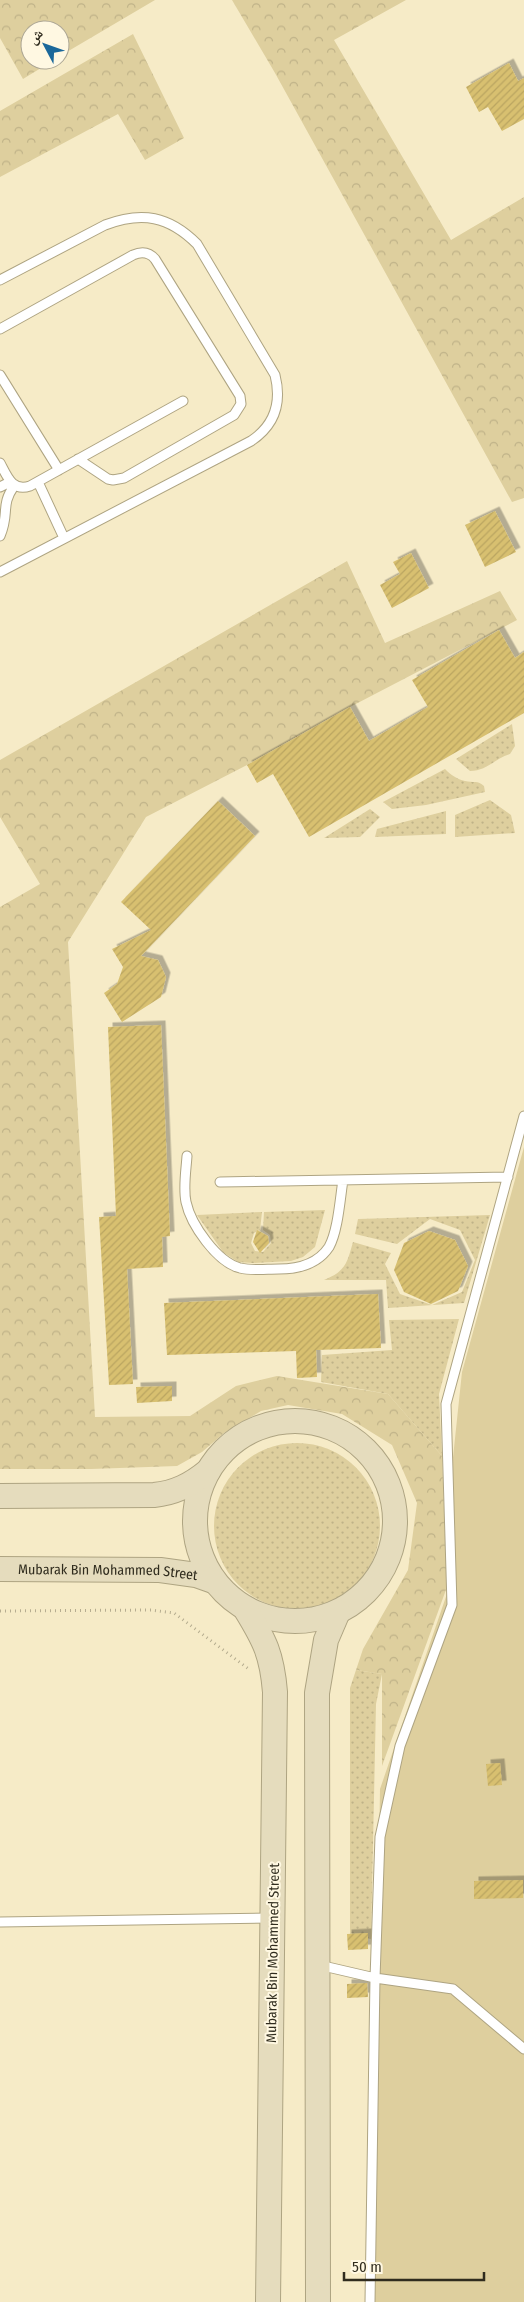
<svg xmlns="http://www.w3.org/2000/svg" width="524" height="2302" viewBox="0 0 524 2302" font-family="'Fira Sans Condensed','Noto Naskh Arabic',sans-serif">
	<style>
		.grass { fill: url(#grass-dots) }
		.forest { fill: url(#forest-crowns) }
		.pitch { fill: #decf9e }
		.building { fill: url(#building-hatch); filter: url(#shadow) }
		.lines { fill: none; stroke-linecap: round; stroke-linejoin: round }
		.lane-casing { stroke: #aea482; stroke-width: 11 }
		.secondary-casing { stroke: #aea482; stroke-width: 26 }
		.path { stroke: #b6ad90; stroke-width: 3; stroke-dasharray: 1 4; stroke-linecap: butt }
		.lane { stroke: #fff; stroke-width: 9 }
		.secondary { stroke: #e5dcbd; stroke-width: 24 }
		.labels { text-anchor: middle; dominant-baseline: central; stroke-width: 4; stroke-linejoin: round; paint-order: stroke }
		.street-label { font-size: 14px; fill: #302c1e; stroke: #fff8e2 }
	</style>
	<defs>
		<pattern id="grass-dots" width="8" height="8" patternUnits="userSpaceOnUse" patternTransform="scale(1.25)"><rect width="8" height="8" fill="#decf9e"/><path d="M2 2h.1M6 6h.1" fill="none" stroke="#bfb288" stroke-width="1.8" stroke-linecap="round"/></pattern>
		<pattern id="forest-crowns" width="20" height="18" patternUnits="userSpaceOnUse" patternTransform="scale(1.25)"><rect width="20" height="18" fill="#decf9e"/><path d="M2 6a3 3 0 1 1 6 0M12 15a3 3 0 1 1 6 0" fill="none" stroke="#bfb288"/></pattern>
		<pattern id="building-hatch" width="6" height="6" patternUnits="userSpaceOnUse" patternTransform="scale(1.25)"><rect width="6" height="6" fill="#d8c070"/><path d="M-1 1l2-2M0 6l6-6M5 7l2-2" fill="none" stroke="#baa561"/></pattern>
		<filter id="shadow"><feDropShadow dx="4.5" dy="-4.5" stdDeviation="0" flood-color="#0004"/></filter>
	</defs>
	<rect width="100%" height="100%" fill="#f6ebc7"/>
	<!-- grass -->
	<path class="grass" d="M512,724L515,746L510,754C494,759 487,771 470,771L456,759Z
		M445,769C451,775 457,779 465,781C473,783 478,780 484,786L485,792L426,805L392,809L383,802Z
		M490,800L511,815L515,833L455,837V815Z
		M370,809L380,817L360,837L324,838Z
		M446,811V834L375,837L377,829Z
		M325,1210L315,1247L303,1257L291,1261L253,1263L238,1262L223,1252L197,1215L262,1212L260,1230L254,1233L251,1243L255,1251L263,1252L271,1243L270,1235L263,1230L264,1212Z
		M490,1215L464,1303L388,1308L386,1280H324C346,1271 347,1263 353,1242L391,1253L385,1264L400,1294L432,1305L462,1292L475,1260L460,1230L430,1219L397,1244L355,1234L358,1219Z
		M459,1319L439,1394L442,1456L388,1394L321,1382L322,1355L392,1350L389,1320Z
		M214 1526a83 83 0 1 1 166 0a83 83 0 1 1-166 0Z
		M356,1670L382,1674L376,1704L371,1939L350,1936V1688Z"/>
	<!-- forest -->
	<path class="forest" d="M0,0H155L60,56V30H30V60H54L23,79L0,38Z
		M232,0H406L334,40L451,240L524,197V498L512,502L275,73Z
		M133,34L184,138L145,160L118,114L0,177V111Z
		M347,561L385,643L500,591L517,620L350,707L247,765L146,817L68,942L95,1417L190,1416L236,1386L277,1376L388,1394L442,1456L447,1587L382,1766V1674L356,1670L363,1649L408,1570L417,1503L392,1445L342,1414L288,1405L261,1411L224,1433L202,1452L177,1466L91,1469H0V907L40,884L0,817V760Z"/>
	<!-- pitch -->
	<path class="pitch" d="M524,1147V2302H372L380,1789L451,1582L450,1486L462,1372Z"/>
	<!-- building -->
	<path class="building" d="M509,63L518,81L524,78V119L502,131L488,107L479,112L466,87Z
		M495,511L516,552L485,567L465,525Z
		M411,553L429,588L392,608L380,585L400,574L393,562Z
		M499,630L515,658L524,652V713L309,837L273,774L257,783L247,765L350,707L369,741L428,707L412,680Z
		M218,801L255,836L141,956L158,960L166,977L161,997L122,1022L104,993L117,984L123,967L112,949L151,930L121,902Z
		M161,1025L170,1236L162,1237L163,1267L127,1269L133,1384L109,1385L99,1217L116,1216L108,1027Z
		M257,1230L268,1236L269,1243L260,1253L253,1242Z
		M429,1231L455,1240L468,1266L458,1291L431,1304L404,1292L394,1270L404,1243Z
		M378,1294L381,1348L316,1350L317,1377L297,1378L296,1351L167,1355L164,1303Z
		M172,1386V1401L137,1403L136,1387Z
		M500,1763L502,1785L488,1786L486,1764Z
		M523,1880V1898L474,1899V1881Z
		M368,1933V1949L348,1950L347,1934Z
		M367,1983L368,1997L347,1998V1984Z"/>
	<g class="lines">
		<!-- lane casing -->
		<g class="lane-casing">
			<path id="lane" d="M0,280L105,225C142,211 169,216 197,244L275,375C282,403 275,425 251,441L0,572
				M0,329L133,255C142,251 149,252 155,259L240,396L241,404L234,415L124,478L113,480L108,479L78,459
				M0,375L59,470
				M0,463C7,476 12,492 30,486L183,401
				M38,482L64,538
				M0,487L10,482
				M0,536C10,513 0,506 14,486
				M187,1156C186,1171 183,1188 186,1202C191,1225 217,1262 240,1268C253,1271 266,1269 279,1269C298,1269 317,1265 329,1247C338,1231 340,1199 343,1180
				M220,1182L508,1177
				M0,1922L271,1918
				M319,1965L375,1978L453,1989L524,2049
				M370,2302L375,1978L380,1837L400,1746L452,1605L446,1404L524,1116"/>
		</g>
		<!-- secondary casing -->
		<g class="secondary-casing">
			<g id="secondary">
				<circle cx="295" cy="1521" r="100"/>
				<path d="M0,1496L154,1495C175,1493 191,1485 208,1471"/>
				<path id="s1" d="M0,1569L160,1570L196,1575L213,1581"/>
				<path d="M246,1610C265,1641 272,1655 275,1692L268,2302"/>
				<path d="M318,2302L317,1693L326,1640L338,1612"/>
			</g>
		</g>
		<!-- path -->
		<path class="path" d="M0,1611L151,1610L174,1613L250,1670"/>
		<!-- lane -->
		<use href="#lane" class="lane"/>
		<!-- secondary -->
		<use href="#secondary" class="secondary"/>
	</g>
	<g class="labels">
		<!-- street labels -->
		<g class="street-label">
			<text stroke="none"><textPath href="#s1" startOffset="108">Mubarak Bin Mohammed Street</textPath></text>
			<text transform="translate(273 1953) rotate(-89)">Mubarak Bin Mohammed Street</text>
		</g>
	</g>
	<!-- north arrow -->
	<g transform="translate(45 45) rotate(311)"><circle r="24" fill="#fff8e2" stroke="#aca694"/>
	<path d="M0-4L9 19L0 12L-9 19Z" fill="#1b689a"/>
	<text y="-8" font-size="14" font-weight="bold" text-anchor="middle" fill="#302c1e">ش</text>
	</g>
	<!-- scale -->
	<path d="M344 2272v8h140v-8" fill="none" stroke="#302c1e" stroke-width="2.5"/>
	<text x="352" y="2272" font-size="15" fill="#302c1e" stroke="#fff8e2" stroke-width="4" paint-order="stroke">50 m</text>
</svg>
